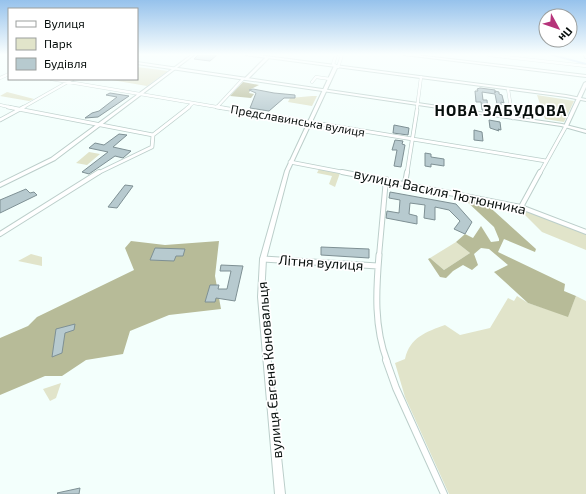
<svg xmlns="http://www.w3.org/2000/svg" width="586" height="494" viewBox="0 0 586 494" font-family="'Exo 2',sans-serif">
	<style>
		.green { fill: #e1e4ca }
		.forest { fill: #b7bb98 }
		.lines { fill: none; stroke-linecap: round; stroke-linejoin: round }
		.river { fill: #bbd6f2; fill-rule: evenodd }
		.building { fill: #b7cacf; stroke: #7e9094 }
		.street-far4-casing { stroke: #bbceca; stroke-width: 3.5 }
		.street-far3-casing { stroke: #bbceca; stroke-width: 4.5 }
		.street-far2-casing { stroke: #bbceca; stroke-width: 6 }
		.street-far1-casing { stroke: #bbceca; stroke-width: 7 }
		.street-casing { stroke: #bbceca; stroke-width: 8 }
		.secondary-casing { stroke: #bbceca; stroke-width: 2 }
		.primary-casing { stroke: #bbceca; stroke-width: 2 }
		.street-far4 { stroke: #fff; stroke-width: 2.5 }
		.street-far3 { stroke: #fff; stroke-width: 3 }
		.street-far2 { stroke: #fff; stroke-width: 4 }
		.street-far1 { stroke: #fff; stroke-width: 5 }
		.street { stroke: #fff; stroke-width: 6 }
		.secondary { fill: #fff; fill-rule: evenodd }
		.primary { fill: #fff; fill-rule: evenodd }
		.labels { text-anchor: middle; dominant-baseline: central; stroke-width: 3.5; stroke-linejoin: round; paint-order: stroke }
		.far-street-label { font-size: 12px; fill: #080f0d; stroke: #fff }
		.street-label { font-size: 14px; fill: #080f0d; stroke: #fff }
		.far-district-label { font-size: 15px; font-weight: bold; letter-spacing: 1px; fill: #080f0d; stroke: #fff }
	</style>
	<rect width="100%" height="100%" fill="#f3fffc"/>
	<!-- green -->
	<path class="green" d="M137,67L168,71L147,86L106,79H137Z
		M7,92L34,99L29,101L0,96Z
		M537,95L574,101L564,122L545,119Z
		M312,96H317L312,106L288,102L290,98Z
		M89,152L100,154L87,165L76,163Z
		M319,169L340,173L335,187L329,184L332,176L317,173Z
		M517,207L586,233V250L542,232Z
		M456,242L470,253L444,270L430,258Z
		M31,254L42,257V266L18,261Z
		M517,296L528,303L568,316L576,296L586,301V494H449L405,397L395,363L405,359C410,337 426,332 445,325L460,335L490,328L508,298L514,301Z
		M61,383L56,398L50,401L43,389Z"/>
	<!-- forest -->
	<path class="forest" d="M243,82L259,85L251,89L249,93L254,94L251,98L230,96Z
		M462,197L484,202L536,249L535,252L504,239L498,252L565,284L564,291L576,296L568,317L528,303L494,272L508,265L489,249L481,248L474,254L478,265L472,270L463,265L453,271L446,278L440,277L428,259L430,258L444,270L470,253L456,242L465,234L473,238L481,226L491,242L499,241V239L494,227Z
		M131,241L165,245L219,241L215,276L221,309L169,315L130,331L123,354L86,360L62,376H45L0,395V338L28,326L37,317L134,270L125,248Z"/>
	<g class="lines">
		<!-- river -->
		<path class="river" d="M549,55H556L586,63V65Z"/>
	</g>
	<!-- building -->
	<path class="building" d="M198,55H217L210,61L194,59Z
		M480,88L495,90V93V91L499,92V94L502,95L504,103L501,102V105L497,104L495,94L482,92L483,100H487L488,111L482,110L481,102H476L475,91H478L477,89Z
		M253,89L274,93L295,95V98H284L269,111L250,108L256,93L249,90Z
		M110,93L129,96L98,117L85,118L92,113L99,111L117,97L106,95Z
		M489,120L500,122L501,130L498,129L499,131L490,128Z
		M394,125L409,128L408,135L393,133Z
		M474,130L482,132L483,141L474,140Z
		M119,134L127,135L113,147L131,151L123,158L115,156L89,174L82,172L108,152L89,148L95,143L104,145Z
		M395,140L403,141L402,144L405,145L401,167L394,166L397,150H392Z
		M425,153L431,154V157L444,159V166L431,164V167L425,166Z
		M125,185L133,186L117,208L108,207Z
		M26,189L30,193L34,192L37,195L0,213V200Z
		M390,192L456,204L472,222L465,234L454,229L460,221L449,210L435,207V220L424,218L425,205L410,203L409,214L417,216V224L386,218L387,211L399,213L400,200L389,198Z
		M321,247L369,249V258L321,255Z
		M155,248L185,249L183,256H176L174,261L150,260Z
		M221,265L243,266L235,301L216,298L215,302H205L210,285H219L218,289H227L231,271H220Z
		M75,324L74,330L65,333L62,353L52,357L56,329Z
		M80,488L79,494H58L57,493Z"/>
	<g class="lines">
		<!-- street-far4 casing -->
		<g class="street-far4-casing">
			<path id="street-far4" d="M336,55L333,64L336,66
				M489,55L586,66
				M338,67L342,55
				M0,78L9,74
				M51,79L223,108
				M312,82L316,77L330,79
				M508,89L511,108
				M0,105L13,108
				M217,107L243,79
				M22,108L73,79
				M187,108L193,103
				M417,108L421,77"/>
		</g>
		<!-- street-far3 casing -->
		<g class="street-far3-casing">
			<path id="street-far3" d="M8,107L153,135
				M217,107L546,161
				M511,107L513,118
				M0,120L24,107
				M290,162L347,173
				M98,173L152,147L153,135L189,107
				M407,173L417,110
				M540,173L566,126"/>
		</g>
		<!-- street-far2 casing -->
		<g class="street-far2-casing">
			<path id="street-far2" d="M342,172L521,207L586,232
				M405,183L407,172
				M521,207L540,172
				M0,234L99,172
				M379,256L386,179"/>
		</g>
		<!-- street-far1 casing -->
		<g class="street-far1-casing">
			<path id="street-far1" d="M379,255C376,291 374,327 387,361
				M263,259L378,266"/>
		</g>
		<!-- street casing -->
		<g class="street-casing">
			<path id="street" d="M386,360L396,388L444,494"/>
		</g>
		<!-- secondary casing -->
		<g class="secondary-casing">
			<path id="secondary" d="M191,55H194L55,160L0,187V183L51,158Z
				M404,55H416L586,75V77Z
				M584,55H586V58H585Z
				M266,57L269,58L247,80H245V78Z
				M336,65L338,66L289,171L266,259L264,297L285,494H275L258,297L260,259L285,171L334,66Z
				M586,82V87L568,126L565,127L564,126L584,83Z"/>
		</g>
		<!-- primary casing -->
		<g class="primary-casing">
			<path id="primary" d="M245,55H258L566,95L586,99V101L566,97Z
				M137,62L562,124L586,130V133L561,126L137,64Z"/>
		</g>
		<!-- street-far4 -->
		<use href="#street-far4" class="street-far4"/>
		<!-- street-far3 -->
		<use href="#street-far3" class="street-far3"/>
		<!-- street-far2 -->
		<use href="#street-far2" class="street-far2"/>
		<!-- street-far1 -->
		<use href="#street-far1" class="street-far1"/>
		<!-- street -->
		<use href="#street" class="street"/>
		<!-- secondary -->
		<use href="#secondary" class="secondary"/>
		<!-- primary -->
		<use href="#primary" class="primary"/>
	</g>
	<!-- sky -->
	<linearGradient id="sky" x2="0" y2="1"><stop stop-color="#96c2ec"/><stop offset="0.44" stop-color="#fafffe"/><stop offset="1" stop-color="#fafffe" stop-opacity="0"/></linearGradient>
	<rect width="586" height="124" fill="url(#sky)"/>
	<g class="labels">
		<!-- far-street labels -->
		<g class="far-street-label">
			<text transform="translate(298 120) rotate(10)">Предславинська вулиця</text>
		</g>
		<!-- street labels -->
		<g class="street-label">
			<text transform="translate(440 191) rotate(12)">вулиця Василя Тютюнника</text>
			<text transform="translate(321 262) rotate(4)">Літня вулиця</text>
			<text transform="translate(269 370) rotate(-95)">вулиця Євгена Коновальця</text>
		</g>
		<!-- far-district labels -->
		<g class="far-district-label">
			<text x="501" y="110">НОВА ЗАБУДОВА</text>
		</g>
	</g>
	<!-- legend -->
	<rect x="8" y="8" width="130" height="72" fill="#ffffff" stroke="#9c9f9e"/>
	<rect x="16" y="21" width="20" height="6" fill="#ffffff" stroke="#9c9f9e"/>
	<text x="44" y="28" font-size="12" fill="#080f0d">Вулиця</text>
	<rect x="16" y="38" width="20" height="12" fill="#e1e4ca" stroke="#9c9f9e"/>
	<text x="44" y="48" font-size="12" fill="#080f0d">Парк</text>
	<rect x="16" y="58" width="20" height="12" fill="#b7cacf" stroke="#9c9f9e"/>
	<text x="44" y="68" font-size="12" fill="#080f0d">Будівля</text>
	<!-- north arrow -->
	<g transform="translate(558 28) rotate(130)"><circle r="19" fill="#ffffff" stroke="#9c9f9e"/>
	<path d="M0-3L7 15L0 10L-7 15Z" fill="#b6337a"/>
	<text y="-6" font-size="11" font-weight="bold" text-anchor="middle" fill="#080f0d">Пн</text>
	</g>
</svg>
